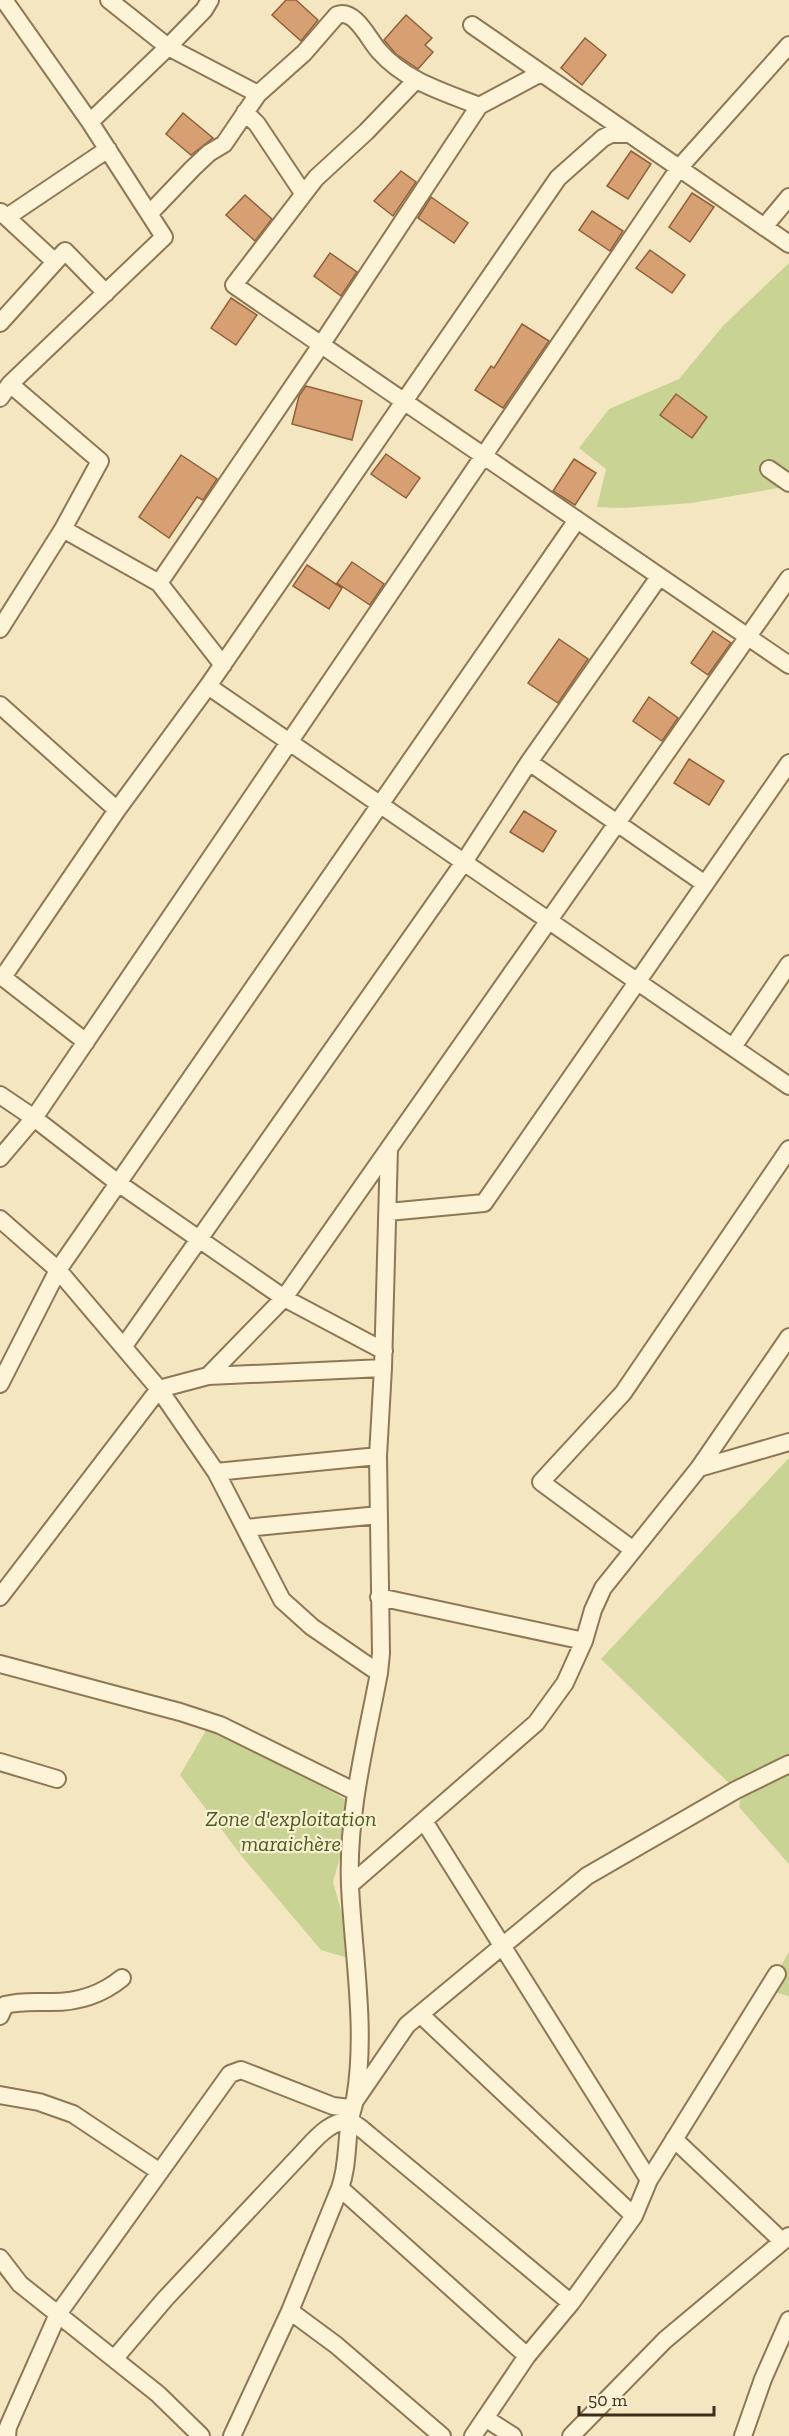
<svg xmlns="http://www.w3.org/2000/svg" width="789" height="2436" viewBox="0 0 789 2436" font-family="'Zilla Slab',serif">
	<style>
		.green { fill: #c9d394 }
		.building { fill: #d6a073; stroke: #916039; stroke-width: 1.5 }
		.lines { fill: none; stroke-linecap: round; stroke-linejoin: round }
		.street-casing { stroke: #8f7756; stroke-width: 20 }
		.street { stroke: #fdf3d6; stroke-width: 16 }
		.labels { text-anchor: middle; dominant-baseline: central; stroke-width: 4.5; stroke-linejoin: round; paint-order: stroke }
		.park-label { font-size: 22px; font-style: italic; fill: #4a5c20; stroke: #f9f0d2 }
	</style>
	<rect width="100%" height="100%" fill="#f3e6c1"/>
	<!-- green -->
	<path class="green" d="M789,263V486L692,503L624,508L597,507L606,469L579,448L609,409L679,379L723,326Z
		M789,1458V1864L739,1807L743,1787L736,1790L601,1659Z
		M211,1722L355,1805L333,1882L355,1960L321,1950L244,1859L180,1775Z
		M789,1952V1996L767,1990Z"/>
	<!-- building -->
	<path class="building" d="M286,0H296L318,20L301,41L272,15Z
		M406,15L432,38L425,45L433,52L418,69L396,54L384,40Z
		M585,38L606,55L582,85L561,68Z
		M183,113L213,138L191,155L166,134Z
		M631,151L651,164L628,199L607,186Z
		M401,171L416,182L393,216L374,201Z
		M692,193L714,207L690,242L669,227Z
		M245,195L272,219L255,241L226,215Z
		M431,197L468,223L454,243L418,218Z
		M592,211L623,231L610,251L579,230Z
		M650,250L685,275L672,293L636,268Z
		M330,253L357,272L341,296L314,276Z
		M231,298L257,315L236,345L211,328Z
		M522,324L549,341L503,408L475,390L491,366L494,368Z
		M306,386L362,401L352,440L292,424L299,396Z
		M676,394L707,417L692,438L660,415Z
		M386,454L420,478L406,498L371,474Z
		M181,455L217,479L203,500L197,497L169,538L139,517Z
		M574,459L596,473L575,505L553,491Z
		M352,562L384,584L370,605L337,583Z
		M307,565L342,588L329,609L293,586Z
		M713,631L731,643L708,675L691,663Z
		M559,639L588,659L558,703L528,683Z
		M649,697L678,718L662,741L633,721Z
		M689,759L724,781L709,805L674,783Z
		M524,811L556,831L543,852L510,832Z"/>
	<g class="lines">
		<!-- street casing -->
		<g class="street-casing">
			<path id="street" d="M109,0L168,47L258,94
				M472,25L789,244
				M415,81L366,132L316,178L234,285L789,665
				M245,112L257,124L303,193
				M90,122L168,47L204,10L210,0
				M1,212L55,262
				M150,213L193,168L209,153L224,144L258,94L304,53L337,15C355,8 369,40 379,51C405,81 444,92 479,106
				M7,217L108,149
				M764,227L789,197
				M0,323L65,251L106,293
				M0,398L10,384L164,237L90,122L4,0
				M769,469L789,483
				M63,529L159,583L223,665
				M159,583L321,345L479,106L541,73
				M0,629L63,529L100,461L10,384
				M208,686L789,1086
				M0,705L117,810
				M529,762L705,884
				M0,975L86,1042
				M3,977L117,810L208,686L558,178L603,138L611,134H629
				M733,1047L789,964
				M0,1095L34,1118L118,1183L284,1298L384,1351
				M0,1158L34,1118L679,168L789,45
				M388,1212L484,1203L789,763
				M0,1219L58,1270L159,1389L216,1472L282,1600L312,1627L379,1673
				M124,1346L464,862L529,762L659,577
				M208,1376L383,1368
				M0,1384L58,1270L577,520
				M699,1468L789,1442
				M216,1472L378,1456
				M245,1528L379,1515
				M632,1549L541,1482L623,1393L789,1149
				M0,1597L159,1389L208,1376L284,1298L789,578
				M379,1597L584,1641
				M0,1664L180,1712L220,1725L356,1792
				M0,1762L57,1779
				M424,1821L649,2180
				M350,1885L536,1723L565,1683L584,1641L593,1610L603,1588L699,1468L789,1337
				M420,2014L634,2216
				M0,2016L5,2005C20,2001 31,2002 47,2002C76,2003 100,1996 122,1978
				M0,2095L39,2102L73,2114L160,2172
				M674,2139L782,2241
				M340,2188L527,2356
				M0,2258L20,2284L158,2394L201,2436
				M290,2311L336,2345L442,2436
				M115,2358L165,2299L304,2151C315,2139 334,2116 353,2123C359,2126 364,2131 369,2135L571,2303
				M485,2418L513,2436
				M7,2436L8,2427L58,2314L230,2074L241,2070L333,2106L350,2108L407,2025L587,1876L736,1790L789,1764
				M232,2436L290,2311L340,2188C348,2166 346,2144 350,2121C351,2113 354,2106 355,2099C367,2030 353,1954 350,1885C347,1814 366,1742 379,1673L381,1653L378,1456L383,1368L389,1148
				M473,2436L527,2356L571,2303L634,2216L649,2180L777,1974
				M571,2436L665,2340L789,2236
				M743,2436L763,2379L789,2320"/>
		</g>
		<!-- street -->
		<use href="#street" class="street"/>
	</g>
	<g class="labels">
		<!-- park labels -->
		<g class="park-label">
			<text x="291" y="1818">Zone d'exploitation<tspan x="291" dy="25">maraichère</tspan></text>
		</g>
	</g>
	<!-- scale -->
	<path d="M579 2406v9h135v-9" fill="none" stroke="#3d2e1c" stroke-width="3"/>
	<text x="588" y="2406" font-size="18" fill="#3d2e1c" stroke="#f9f0d2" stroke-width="4.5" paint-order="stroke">50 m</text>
</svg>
